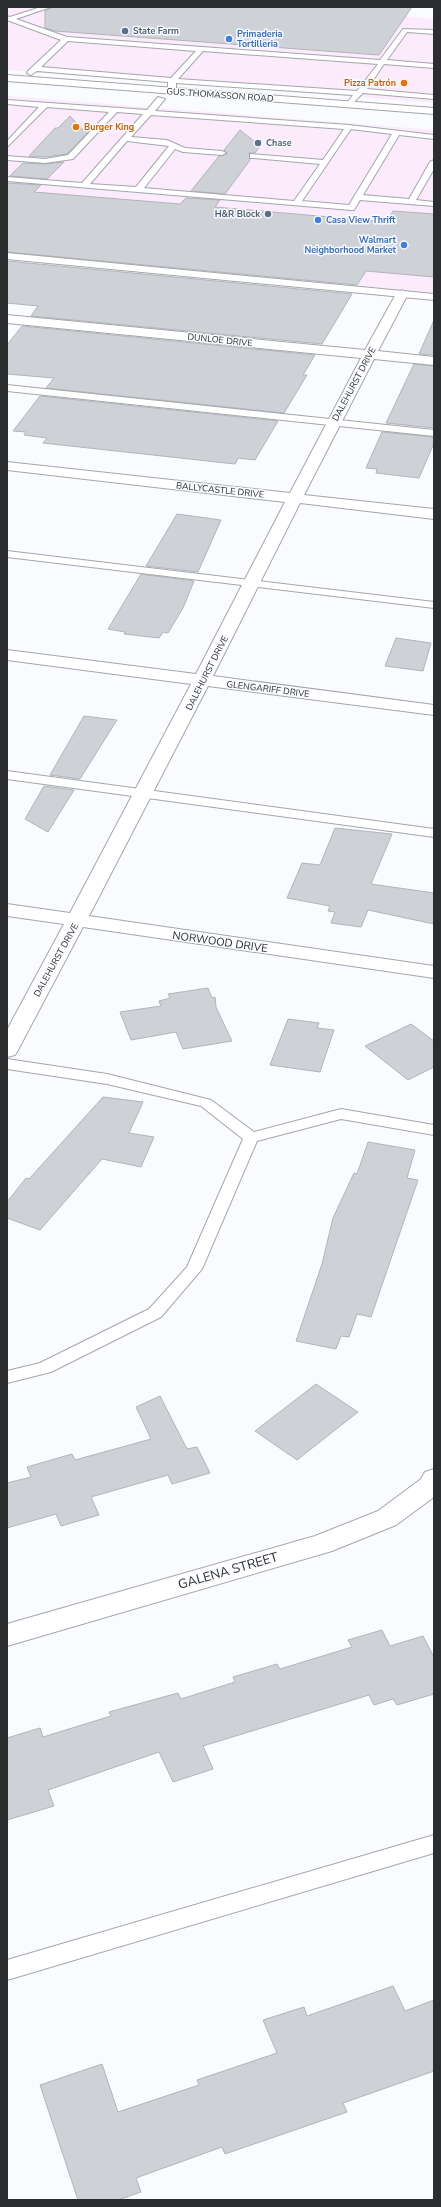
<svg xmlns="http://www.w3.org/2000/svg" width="441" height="2207" viewBox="0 0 441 2207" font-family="'Nunito Sans',sans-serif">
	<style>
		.commercial { fill: #fbebfd }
		.building { fill: #ced2d7; stroke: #b1b4b9 }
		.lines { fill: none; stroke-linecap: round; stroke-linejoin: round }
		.lane-casing { stroke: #a3a6ab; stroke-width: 2 }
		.street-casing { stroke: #a3a6ab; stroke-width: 2 }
		.secondary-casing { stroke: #a3a6ab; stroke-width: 2 }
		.lane { fill: #fff; fill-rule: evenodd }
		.street { fill: #fff; fill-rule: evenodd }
		.secondary { fill: #fff; fill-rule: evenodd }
		.service-dot { fill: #5c6f8a; stroke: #f9fbfe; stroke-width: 1.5 }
		.shop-dot { fill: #3f7fe0; stroke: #f9fbfe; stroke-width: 1.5 }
		.food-dot { fill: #e8710a; stroke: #f9fbfe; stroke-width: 1.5 }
		.labels { text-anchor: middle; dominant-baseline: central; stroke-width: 3; stroke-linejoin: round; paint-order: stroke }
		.far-service-label { font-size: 9px; font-weight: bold; fill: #4e5e75; stroke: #f9fbfe; text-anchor: start }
		.far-shop-label { font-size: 9px; font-weight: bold; fill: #366cbe; stroke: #f9fbfe; text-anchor: start }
		.far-food-label { font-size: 9px; font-weight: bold; fill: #c56008; stroke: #f9fbfe; text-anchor: end }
		.far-street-label { font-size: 9px; fill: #2c2d2f; stroke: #f9fbfe }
		.street-label { font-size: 11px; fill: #2c2d2f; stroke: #f9fbfe }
		.near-street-label { font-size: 13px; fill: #2c2d2f; stroke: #f9fbfe }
	</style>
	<rect width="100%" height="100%" fill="#f9fbfe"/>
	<!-- commercial -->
	<path class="commercial" d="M9,7H319L434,19V103L7,70V8Z
		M7,96L434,130V298L7,257Z"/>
	<!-- building -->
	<path class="building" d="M52,7H412L379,55L55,31L45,28V11Z
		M70,116L84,131H89L67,154L45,157L29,156L55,128H58Z
		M240,130L260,146L255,153H249L250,160L225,194L191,191L219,156L227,154L224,150Z
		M64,162L47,179L10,176L23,163L45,164Z
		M7,183L41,185L34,192L180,204L186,198L220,200L215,207L387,222L393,211L434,214V277L366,271L357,285L7,252Z
		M7,261L352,294L322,344L31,316L38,306L7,303Z
		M434,320V355L419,354Z
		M22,326L315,355L303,375H307L284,413L46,388L54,378L7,374V345Z
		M414,364L434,366V428L386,423Z
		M40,396L278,421L255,460L238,458L235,464L43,443L47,438L24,435L26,432L13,431Z
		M382,432L434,437V443L419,478L376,473L377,469L366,468Z
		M177,514L221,520L198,572L146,566Z
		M141,574L194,581L183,608L168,633L163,632L159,638L124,634L125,632L108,629Z
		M396,638L431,643L423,671L385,666Z
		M84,716L117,720L80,779L50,775Z
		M44,786L74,790L48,832L25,819Z
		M335,828L392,834L371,884L434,893V924L368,910L361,927L331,923L335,912L328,911L330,906L287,898L302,863L320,865Z
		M208,988L212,998L215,997L216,1007L232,1041L183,1049L176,1032L131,1040L120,1012L161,1006L159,1001L170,998L168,994Z
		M288,1019L319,1023L317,1028L334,1030L320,1072L270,1065Z
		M411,1024L434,1041V1067L408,1080L365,1046Z
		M103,1097L143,1102L129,1133L154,1137L141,1167L102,1159L40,1230L7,1218V1202L26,1178L29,1179Z
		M368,1142L415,1150L407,1178L418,1180L371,1317L357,1314L349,1337L341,1336L336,1349L296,1341L322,1264L333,1218L354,1173L357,1174Z
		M316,1384L358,1412L297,1460L255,1431Z
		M160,1396L187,1449L197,1447L210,1473L172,1484L168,1475L91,1497L99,1515L61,1526L56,1514L7,1528V1483L31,1477L27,1467L72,1454L75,1460L151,1439L136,1407Z
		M382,1630L390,1646L423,1636L434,1657V1694L397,1705L393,1699L374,1705L369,1695L203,1746L213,1769L173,1782L159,1752L48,1790L54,1806L7,1820V1738L40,1728L43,1737L111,1716L109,1712L178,1693L181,1699L235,1682L233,1677L277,1664L280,1669L352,1647L348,1640Z
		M393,1986L405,2011L434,2000V2071L343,2103L347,2112L225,2154L222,2147L136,2178L141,2192L118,2200H78L40,2085L102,2064L118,2112L199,2085L197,2080L277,2053L263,2020L304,2007L307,2016Z"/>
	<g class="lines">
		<!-- lane casing -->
		<g class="lane-casing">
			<path id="lane" d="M41,7H51L16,19L67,37L380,60L403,29L434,30V34L407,32L387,60L434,64V68L384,64L367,89L434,95V99L363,93L350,106L346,104L353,95L176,83V87L172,89L168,87V82L37,71L31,75L27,73L28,71L61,40L7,20V16L10,17ZM68,41L196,51L171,78L41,67ZM203,51L378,64L357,91L178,79Z
				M158,97L165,99L155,111L349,125L434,135V139L399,135L363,195L409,199L430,162L434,160V169L416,200L434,202V206L360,200L354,210H351L7,181V177L82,183L143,114L117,112L73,159L45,163L7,160V156L45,159L68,155L109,112L47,107L7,147V141L39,107L7,104V100L147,110ZM151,115L344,129L323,160L250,154V158H253L320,164L294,201L144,188L175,149L183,152L222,155L226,153L222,151L185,148L167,140L131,137ZM351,129L392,134L349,205L302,201ZM127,141L169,146L136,187L90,184Z
				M7,253L434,294V300L7,259Z
				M7,385L434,430V436L7,391Z
				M7,551L434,602V608L7,557Z
				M7,771L434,829V837L7,779Z
				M7,1059L107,1074L211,1100L254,1132L341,1109L434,1125V1135L341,1119L257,1141L202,1269L161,1317L51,1372L7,1383V1371L40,1363L149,1309L187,1267L243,1139L201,1106L107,1084L7,1069Z
				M434,1835V1853L7,1980V1960Z"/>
		</g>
		<!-- street casing -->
		<g class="street-casing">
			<path id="street" d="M402,290L408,294L378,351L434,357V365L374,359L304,495L434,509V519L300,503L213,676L434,705V715L208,686L89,916L434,966V978L83,927L18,1050L15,1055L7,1057V1030L64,924L7,916V904L70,913L191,684L7,660V650L196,674L285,502L7,470V462L290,493L361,358L7,323V315L365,350L396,294Z
				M434,1469V1497L396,1525L332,1551L7,1646V1624L315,1536L378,1511L421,1479L425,1472Z"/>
		</g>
		<!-- secondary casing -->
		<g class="secondary-casing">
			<path id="secondary" d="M7,75L434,108V114L7,81Z"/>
		</g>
		<!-- lane -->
		<use href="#lane" class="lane"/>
		<!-- street -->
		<use href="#street" class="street"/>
		<!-- secondary -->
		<use href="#secondary" class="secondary"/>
	</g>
	<!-- markers -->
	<g class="service-dot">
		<circle cx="125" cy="31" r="4"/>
		<circle cx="258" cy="143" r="4"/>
		<circle cx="268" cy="214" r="4"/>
	</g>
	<g class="shop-dot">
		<circle cx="229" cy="39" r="4"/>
		<circle cx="318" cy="220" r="4"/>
		<circle cx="404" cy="245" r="4"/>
	</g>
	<g class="food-dot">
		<circle cx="404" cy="83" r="4"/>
		<circle cx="76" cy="127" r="4"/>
	</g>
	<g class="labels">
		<!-- far-service labels -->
		<g class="far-service-label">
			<text x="133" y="31">State Farm</text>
			<text x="266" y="143">Chase</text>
			<text x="260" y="214" text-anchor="end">H&amp;R Block</text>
		</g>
		<!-- far-shop labels -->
		<g class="far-shop-label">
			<text x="237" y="34">Primaderia<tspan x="237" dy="10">Tortilleria</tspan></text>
			<text x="326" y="220">Casa View Thrift</text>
			<text x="396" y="240" text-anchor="end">Walmart<tspan x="396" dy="10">Neighborhood Market</tspan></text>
		</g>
		<!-- far-food labels -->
		<g class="far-food-label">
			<text x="396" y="83">Pizza Patrón</text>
			<text x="84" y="127" text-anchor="start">Burger King</text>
		</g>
		<!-- far-street labels -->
		<g class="far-street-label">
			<text transform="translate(220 95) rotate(4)">GUS THOMASSON ROAD</text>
			<text transform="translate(220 340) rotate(6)">DUNLOE DRIVE</text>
			<text transform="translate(354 384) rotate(-62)">DALEHURST DRIVE</text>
			<text transform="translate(220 490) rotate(6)">BALLYCASTLE DRIVE</text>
			<text transform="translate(207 673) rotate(-63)">DALEHURST DRIVE</text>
			<text transform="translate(268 689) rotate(7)">GLENGARIFF DRIVE</text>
			<text transform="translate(56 960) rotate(-61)">DALEHURST DRIVE</text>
		</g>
		<!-- street labels -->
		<g class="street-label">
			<text transform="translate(220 942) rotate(8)">NORWOOD DRIVE</text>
		</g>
		<!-- near-street labels -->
		<g class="near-street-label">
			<text transform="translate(228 1571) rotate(-16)">GALENA STREET</text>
		</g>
	</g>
	<!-- border -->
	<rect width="441" height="2207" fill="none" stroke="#2c2d2f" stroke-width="16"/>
</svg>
